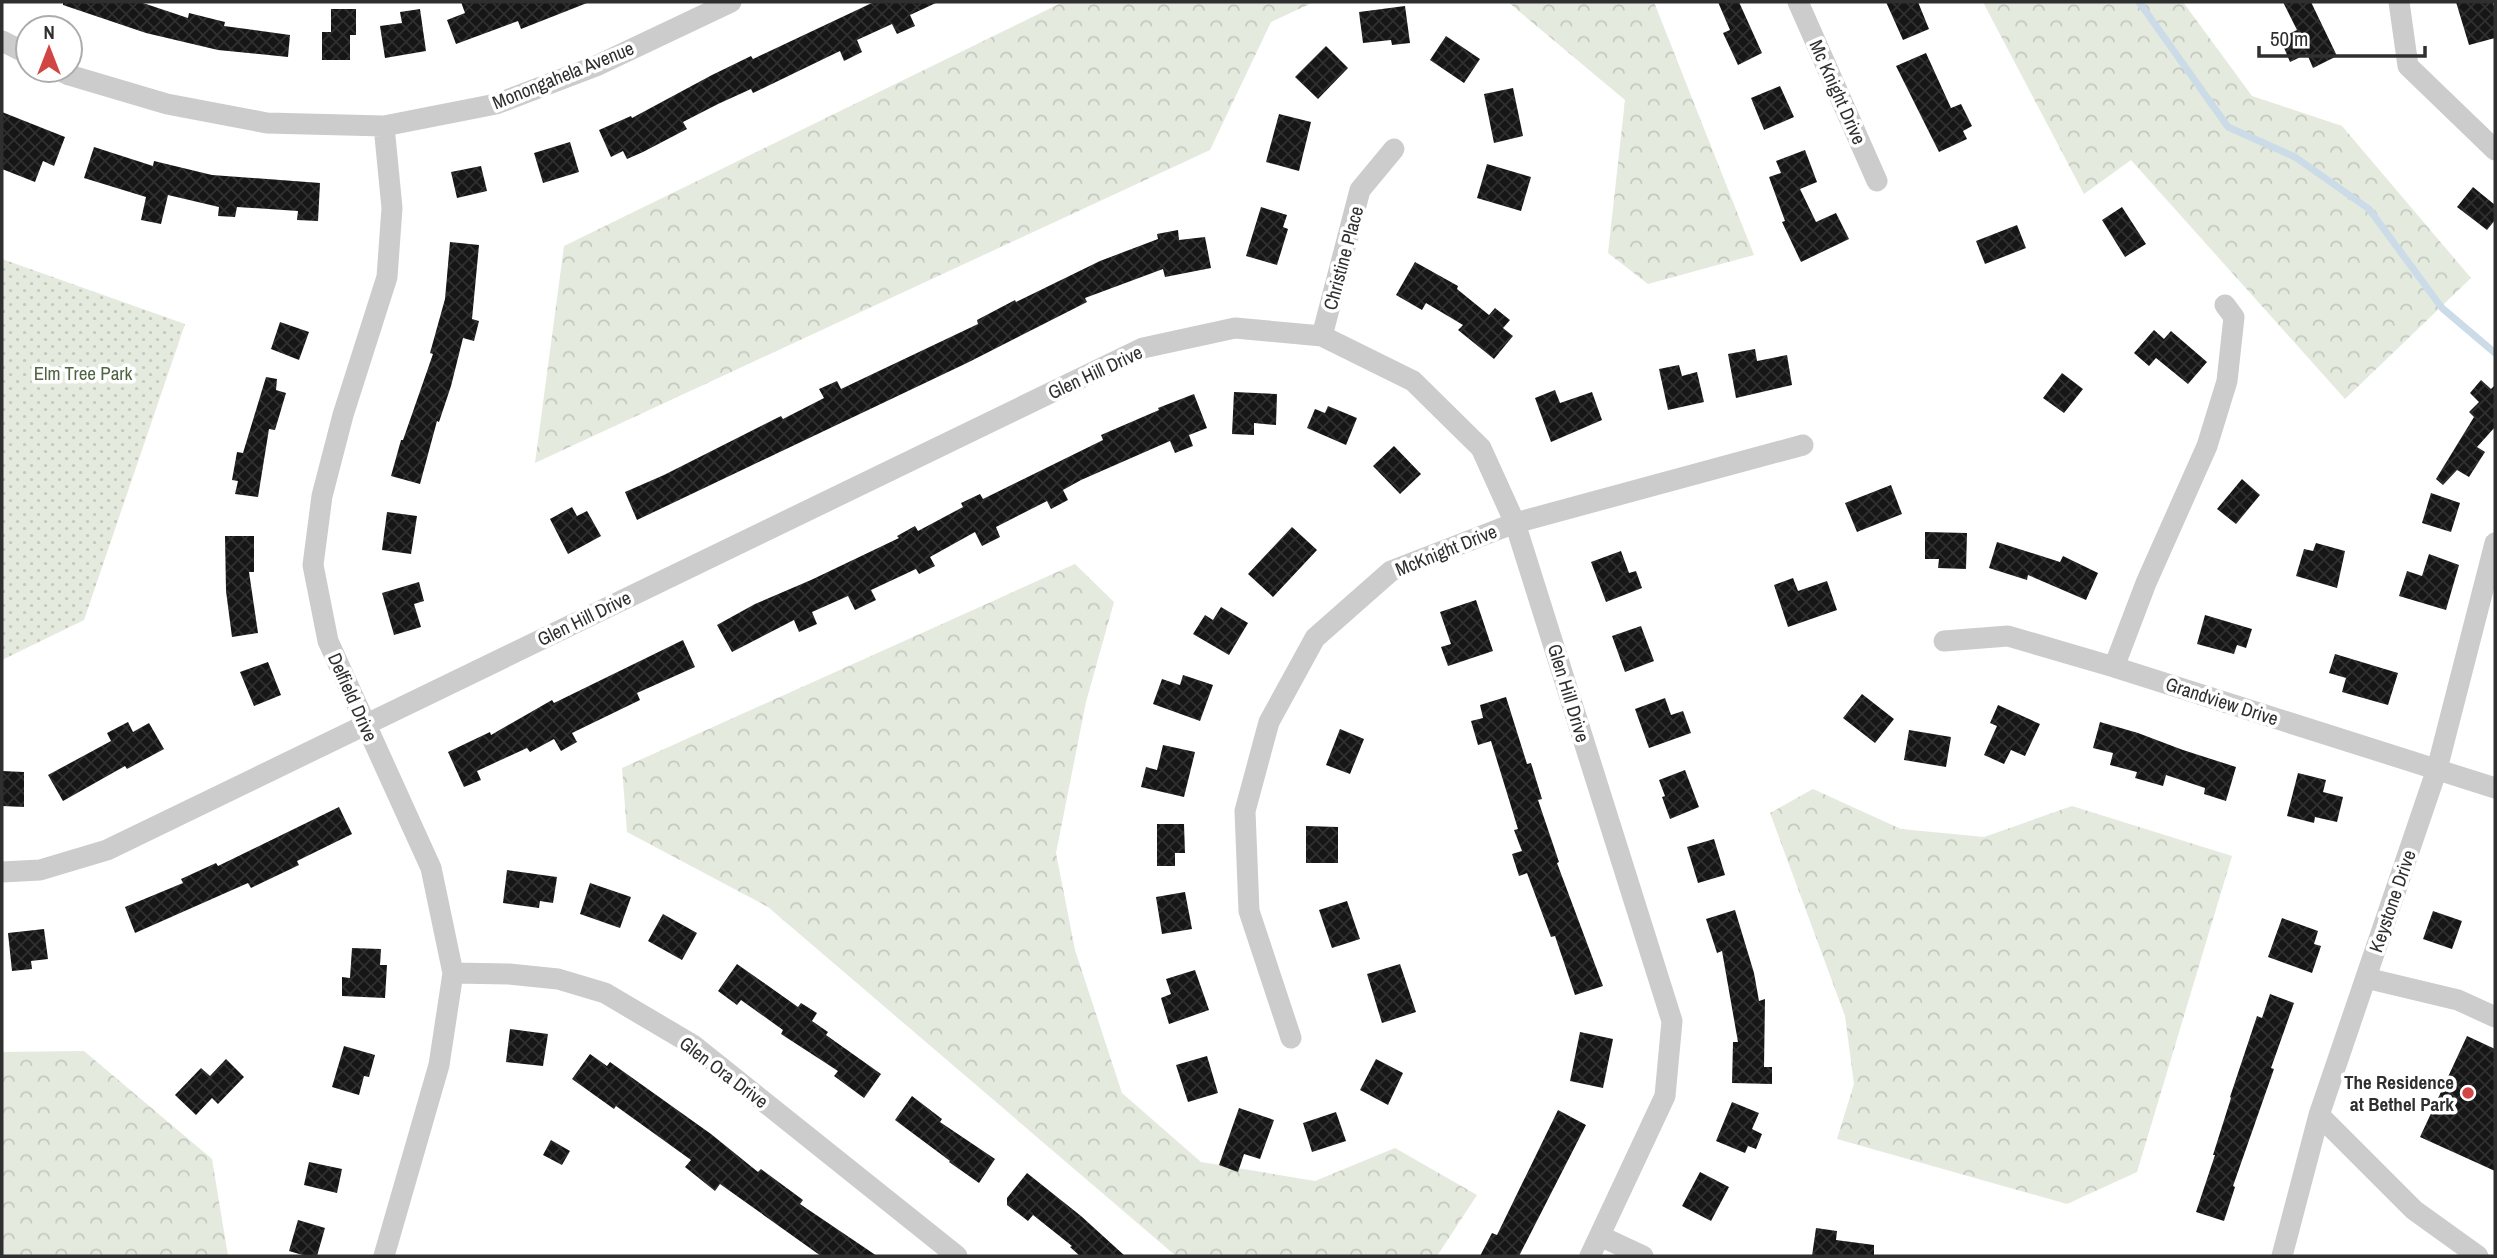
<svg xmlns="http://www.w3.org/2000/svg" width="2497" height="1258" viewBox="0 0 2497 1258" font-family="'Archivo Narrow',sans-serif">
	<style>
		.forest { fill: url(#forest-crowns) }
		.park { fill: url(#park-dots) }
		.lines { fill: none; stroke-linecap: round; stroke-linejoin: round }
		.stream { stroke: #ccdbe8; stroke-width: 7 }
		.building { fill: url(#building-cross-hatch) }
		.minor { stroke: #ccc; stroke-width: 21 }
		.poi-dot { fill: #d14545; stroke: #fff; stroke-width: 2.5 }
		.labels { text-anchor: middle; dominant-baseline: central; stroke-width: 7; stroke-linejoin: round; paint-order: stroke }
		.street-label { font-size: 19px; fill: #2f2f2f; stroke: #fff }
		.park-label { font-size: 19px; fill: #4f6541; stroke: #fff }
		.poi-label { font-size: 19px; font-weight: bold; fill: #2f2f2f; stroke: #fff; text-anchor: end }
	</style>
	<defs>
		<pattern id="forest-crowns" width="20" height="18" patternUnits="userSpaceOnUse" patternTransform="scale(1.75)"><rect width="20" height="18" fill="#e4eade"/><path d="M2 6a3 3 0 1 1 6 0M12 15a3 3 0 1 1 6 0" fill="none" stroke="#c4c9bf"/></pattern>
		<pattern id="park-dots" width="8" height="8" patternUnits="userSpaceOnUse" patternTransform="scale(1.75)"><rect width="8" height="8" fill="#e4eade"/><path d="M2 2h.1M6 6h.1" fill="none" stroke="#c4c9bf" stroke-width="1.8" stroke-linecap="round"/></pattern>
		<pattern id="building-cross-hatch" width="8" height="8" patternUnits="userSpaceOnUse" patternTransform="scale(1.75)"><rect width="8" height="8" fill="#161616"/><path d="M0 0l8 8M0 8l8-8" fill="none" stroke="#303030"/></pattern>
	</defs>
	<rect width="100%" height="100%" fill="#fff"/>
	<!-- forest -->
	<path class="forest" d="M1063,2H1314L1271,22L1210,150L535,463L564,246Z
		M1508,2H1654L1754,255L1648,284L1608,253L1625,100Z
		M1983,2H2183L2252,96L2342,126L2471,278L2345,399L2131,160L2084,194Z
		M1075,564L1114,602L1086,702L1056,853L1075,950L1122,1093L1201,1162L1315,1181L1395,1148L1477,1195L1437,1256H1176L768,907L627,832L622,768Z
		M1813,789L1901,829L1984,837L2072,806L2232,856L2137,1172L2067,1204L1837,1139L1854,1084L1845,1016L1770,813Z
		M84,1051L212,1159L228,1256H2V1052Z"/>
	<!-- park -->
	<path class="park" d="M2,259L185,324L84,620L2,660Z"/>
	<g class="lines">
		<!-- stream -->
		<path class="stream" d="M2139,2L2228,127L2295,157L2369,209L2442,308L2495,353"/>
	</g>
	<!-- building -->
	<path class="building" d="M63,2H140L188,18L189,13L225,22L224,26L290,35L288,57L218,50L146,33L63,5Z
		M461,2H586L587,3L521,29L518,21L456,44L447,20L465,13Z
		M874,2H938L910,15L915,26L897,34L892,24L857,40L862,52L844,61L840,51L753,93L751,89L718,104L683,122L687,129L643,152L627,159L623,151L611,157L599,130L631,116L632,118L712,75L751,56L753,59Z
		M1718,2H1739L1762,53L1738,65L1723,33L1730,30Z
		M1886,2H1918L1929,29L1903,40Z
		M2283,2H2311L2337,56L2313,68L2307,54L2290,62L2280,38L2297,30Z
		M2456,2H2493L2495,11V38L2469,45Z
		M1405,6L1410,43L1392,45L1391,40L1363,43L1359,12Z
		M331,9H356V35H350V60H322V32H331Z
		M420,9L426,51L385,58L380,26L402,23L400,12Z
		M1446,36L1480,59L1464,83L1430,60Z
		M1326,46L1348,68L1318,99L1295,77Z
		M1926,53L1951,108L1961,104L1972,126L1963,131L1967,139L1939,152L1896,66Z
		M1780,86L1794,117L1764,130L1751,98Z
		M1513,88L1523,136L1494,143L1484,94Z
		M2,112L65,137L54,166L43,161L35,182L2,169Z
		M1279,114L1311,122L1299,171L1266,162Z
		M570,142L579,172L543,183L534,153Z
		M94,147L153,166L154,161L212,175L320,183L318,221L297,220L298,211L237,207L235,217L218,216L219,207L168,195L161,224L141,220L146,197L84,178Z
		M1805,150L1817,182L1800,189L1816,222L1836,213L1849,239L1801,262L1782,222L1785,221L1769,177L1781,173L1776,161Z
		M1487,164L1531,177L1521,211L1477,198Z
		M481,166L487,191L457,198L451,172Z
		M2473,187L2495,205V220L2487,230L2457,207Z
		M1261,207L1287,215L1283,227L1288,229L1277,265L1246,256Z
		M2122,207L2146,244L2125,257L2102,220Z
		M2017,225L2026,248L1985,264L1976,241Z
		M1178,230L1179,240L1205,237L1211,268L1165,277L1163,269L1085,298L1087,302L969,362L637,520L625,492L664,475L781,416L783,419L824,398L819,389L837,381L841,389L978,324L977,320L1015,300L1016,302L1100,261L1158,239L1157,234Z
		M450,242L479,245L472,319L479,321L474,341L463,338L451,386L439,422L437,421L420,484L391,476L401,440H403L433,354L430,353L445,299Z
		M1415,262L1458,286L1457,289L1489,315L1495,308L1510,320L1503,328L1513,336L1494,359L1458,330L1463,325L1426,303L1422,310L1396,295Z
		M280,322L309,332L299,360L271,349Z
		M2154,330L2164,339L2171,331L2207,362L2188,384L2156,358L2149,366L2134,353Z
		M1755,349L1757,361L1787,355L1792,385L1736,398L1728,354Z
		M1679,365L1682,376L1697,372L1704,402L1668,410L1659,369Z
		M2062,373L2083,389L2064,413L2043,398Z
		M266,377L277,379L276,390L286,393L275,430L269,429L258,497L235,494L238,481L232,480L237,452L243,453Z
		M2481,380L2491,389L2495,385V427L2477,447L2485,452L2469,477L2457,470L2443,485L2436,479L2474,417L2469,412L2479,402L2470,393Z
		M1555,390L1560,403L1592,392L1602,420L1551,442L1535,398Z
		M1234,392L1277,394L1276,425L1254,423V435L1232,434Z
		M1194,394L1207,428L1189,435L1193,446L1175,453L1170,441L1081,480L1063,490L1068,500L1051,509L1047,501L996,527L1000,537L982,546L975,532L930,557L935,566L919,574L916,569L871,590L876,600L855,610L848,596L812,612L817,624L799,632L794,620L732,652L717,625L755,604L811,580L899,538L897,536L915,526L918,531L963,507L961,503L980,494L983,499L1103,440L1101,435L1159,410L1158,408Z
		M1328,406L1357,418L1346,445L1307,428L1315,409L1325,413Z
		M1394,446L1421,474L1400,494L1373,466Z
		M2242,479L2260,495L2236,524L2217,509Z
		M1891,485L1902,514L1857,532L1845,503Z
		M2431,493L2460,503L2451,532L2422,523Z
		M572,507L577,516L587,511L601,536L568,554L550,519Z
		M387,512L417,516L411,554L382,550Z
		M1292,527L1317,550L1273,597L1248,574Z
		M1925,532L1967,533L1966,569L1938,568L1939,559H1925Z
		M225,536H254V572H249L258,633L232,637L226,591Z
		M1997,542L2060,562L2063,556L2098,573L2086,600L2028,575L2027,580L1989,568Z
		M2316,543L2345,551L2337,588L2296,576L2304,549L2313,551Z
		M1621,551L1629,573L1636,571L1642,588L1606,602L1591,562Z
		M2429,554L2459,565L2446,610L2399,596L2407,571L2422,576Z
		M1793,578L1798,591L1827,581L1837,610L1788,627L1774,585Z
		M419,582L424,601L414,604L421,627L394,635L382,593Z
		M1476,600L1493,651L1448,666L1441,647L1451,644L1440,612Z
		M1221,607L1248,623L1229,655L1193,634L1205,615L1213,620Z
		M2205,615L2252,629L2246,648L2237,645L2234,654L2197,644Z
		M1641,626L1654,661L1625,672L1612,636Z
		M683,640L695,667L637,693L640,700L572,733L577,742L561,751L554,739L530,752L527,748L477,771L481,780L464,787L448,752L490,732L491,735L552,700L554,703Z
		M2335,654L2398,673L2388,705L2342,692L2346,678L2329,673Z
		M268,662L281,695L254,706L240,672Z
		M1183,675L1213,685L1200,721L1153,704L1162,679L1180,685Z
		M1862,694L1894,719L1875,743L1843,718Z
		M1506,697L1527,764L1531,763L1542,799L1538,800L1559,862L1557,863L1603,986L1575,995L1555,936L1551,937L1527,873L1519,876L1512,854L1522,851L1514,830L1518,829L1491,741L1478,745L1471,721L1483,718L1480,705Z
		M1665,698L1671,715L1683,711L1691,733L1649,748L1635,709Z
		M1998,705L2040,724L2025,756L2011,750L2004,764L1984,755L1997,726L1990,723Z
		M128,722L133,732L149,723L164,749L127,769L125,766L63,801L48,775L111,741L107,733Z
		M2100,722L2138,733L2183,750L2236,767L2226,801L2204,794L2205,788L2166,775L2163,786L2135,778L2137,772L2110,765L2113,753L2093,748Z
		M1340,729L1364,739L1350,774L1326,765Z
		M1909,730L1951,737L1946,767L1904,760Z
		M1163,745L1195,752L1184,797L1141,787L1146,767L1157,770Z
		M1685,770L1699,807L1670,819L1662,797L1665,796L1659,780Z
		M2,771L24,772V807L2,806Z
		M2298,773L2326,780L2323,792L2343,797L2337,822L2315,817L2314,823L2287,816Z
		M339,807L352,834L297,861L299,865L251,888L248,883L135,933L125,907L183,883L181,879L216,863L218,866Z
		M1157,824H1184L1185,853H1175V866H1157Z
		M1306,826L1338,827V863H1306Z
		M1714,839L1725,875L1698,883L1687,847Z
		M507,870L557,877L553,903L540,901L539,908L503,903Z
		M590,883L631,897L620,928L580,914Z
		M1185,892L1192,929L1162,934L1156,897Z
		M1347,901L1360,939L1332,948L1319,910Z
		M1735,910L1754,973L1759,1001L1765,999L1764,1067H1772V1084L1732,1083L1733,1042H1738L1722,951L1717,953L1706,919Z
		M2433,911L2462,921L2452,949L2423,939Z
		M663,914L697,933L682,960L648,941Z
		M2282,918L2318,931L2314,944L2321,946L2312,973L2268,957Z
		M44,929L48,959L31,961L32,969L12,971L8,933Z
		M352,948L381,949L380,965H387L385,998L342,996V977L350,978Z
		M737,964L798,1007L801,1003L817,1013L812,1021L828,1032L826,1035L881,1074L864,1098L834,1076L838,1071L781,1034L783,1030L741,1000L737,1005L718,991Z
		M1400,964L1416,1012L1382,1023L1367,974Z
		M1195,970L1209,1010L1169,1024L1161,998L1171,994L1166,979Z
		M2270,994L2294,1003L2271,1068L2274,1069L2233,1186L2235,1187L2224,1221L2196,1212L2215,1155H2213L2231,1098L2230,1097L2257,1016L2262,1018Z
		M510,1029L548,1034L543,1066L506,1062Z
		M1580,1032L1613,1039L1603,1088L1570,1081Z
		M2467,1036L2495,1049V1171L2420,1137Z
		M344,1046L375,1055L369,1077L364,1076L359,1095L332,1087Z
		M590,1054L607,1066L610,1062L711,1134L758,1172L761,1169L803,1200L800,1204L877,1256H821L720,1184L715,1191L685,1167L691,1160L616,1106L614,1109L572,1079Z
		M1207,1056L1218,1093L1188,1102L1176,1065Z
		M226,1059L244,1077L218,1104L212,1098L196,1115L175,1095L201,1068L210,1076Z
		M1376,1059L1403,1073L1388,1105L1360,1090Z
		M912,1096L942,1119L940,1122L995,1159L979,1183L949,1162L950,1161L895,1120Z
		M1732,1102L1759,1113L1752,1129L1762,1134L1756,1149L1748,1146L1745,1153L1716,1141Z
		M1239,1108L1274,1120L1260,1159L1244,1154L1238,1172L1219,1165Z
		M1558,1110L1586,1125L1519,1256H1480L1492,1233L1497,1235Z
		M1336,1112L1346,1141L1312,1152L1303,1123Z
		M551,1140L570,1151L562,1165L543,1155Z
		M309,1162L342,1169L337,1193L304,1185Z
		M1700,1172L1729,1187L1711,1221L1682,1206Z
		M1027,1173L1081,1216L1125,1256H1080L1070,1247L1072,1246L1033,1215L1028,1221L1007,1205V1198Z
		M298,1220L325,1228L317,1256H306L289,1251Z
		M1816,1228L1837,1231L1836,1240L1874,1245V1256H1812Z"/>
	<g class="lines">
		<!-- minor -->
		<path class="minor" d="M1798,2L1877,181
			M2399,2L2408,66L2495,150
			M2,41L28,54
			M59,70L69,75L167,104L267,123L384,126L496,104L596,66L731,2
			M1322,336L1360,190L1394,149
			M1944,641L2008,636L2114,667L2495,788
			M2114,667L2146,583L2207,446L2227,381L2234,317L2225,305
			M2,872L40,870L107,850L1143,348L1235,328L1322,336L1413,381L1481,448L1515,523L1672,1021L1665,1096L1590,1256
			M453,973L509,974L558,979L605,993L693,1045L957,1256
			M2366,978L2458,1000L2495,1017
			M1291,1038L1249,911L1245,811L1269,722L1315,638L1391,571L1515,523L1803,445
			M2319,1115L2414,1210L2478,1256
			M1600,1236L1643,1256
			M384,1256L439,1065L453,973L431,868L328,641L313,565L322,496L343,415L387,277L392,208L384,126
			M2282,1256L2319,1115L2437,769L2495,543"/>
	</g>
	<!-- markers -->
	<circle class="poi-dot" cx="2468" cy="1093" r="7"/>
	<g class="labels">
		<!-- street labels -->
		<g class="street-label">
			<text transform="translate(563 75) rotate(-22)">Monongahela Avenue</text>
			<text transform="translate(1838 92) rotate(66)">Mc Knight Drive</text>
			<text transform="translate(1343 258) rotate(-75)">Christine Place</text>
			<text transform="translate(1095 372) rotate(-25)">Glen Hill Drive</text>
			<text transform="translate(1446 550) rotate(-22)">McKnight Drive</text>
			<text transform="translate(584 618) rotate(-26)">Glen Hill Drive</text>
			<text transform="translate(1569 693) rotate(73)">Glen Hill Drive</text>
			<text transform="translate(353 697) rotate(66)">Delfield Drive</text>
			<text transform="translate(2222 701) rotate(18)">Grandview Drive</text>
			<text transform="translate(2392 901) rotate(-71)">Keystone Drive</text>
			<text transform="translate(724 1072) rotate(37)">Glen Ora Drive</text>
		</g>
		<!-- park labels -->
		<g class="park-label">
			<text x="83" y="373">Elm Tree Park</text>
		</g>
		<!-- poi labels -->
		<g class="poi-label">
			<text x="2454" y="1082">The Residence<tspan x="2454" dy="22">at Bethel Park</tspan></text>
		</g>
	</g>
	<!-- border -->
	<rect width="2497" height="1258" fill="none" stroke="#2f2f2f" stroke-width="7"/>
	<!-- north arrow -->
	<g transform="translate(49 49)"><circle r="33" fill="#ffffff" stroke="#acacac" stroke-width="2"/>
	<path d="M0-5L12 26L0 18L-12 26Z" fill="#d14545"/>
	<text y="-10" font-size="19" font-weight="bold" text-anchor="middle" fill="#2f2f2f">N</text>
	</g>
	<!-- scale -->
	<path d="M2259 46v10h166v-10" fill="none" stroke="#2f2f2f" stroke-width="3.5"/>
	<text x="2270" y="46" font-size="21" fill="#2f2f2f" stroke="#ffffff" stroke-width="5" paint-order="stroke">50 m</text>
</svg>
